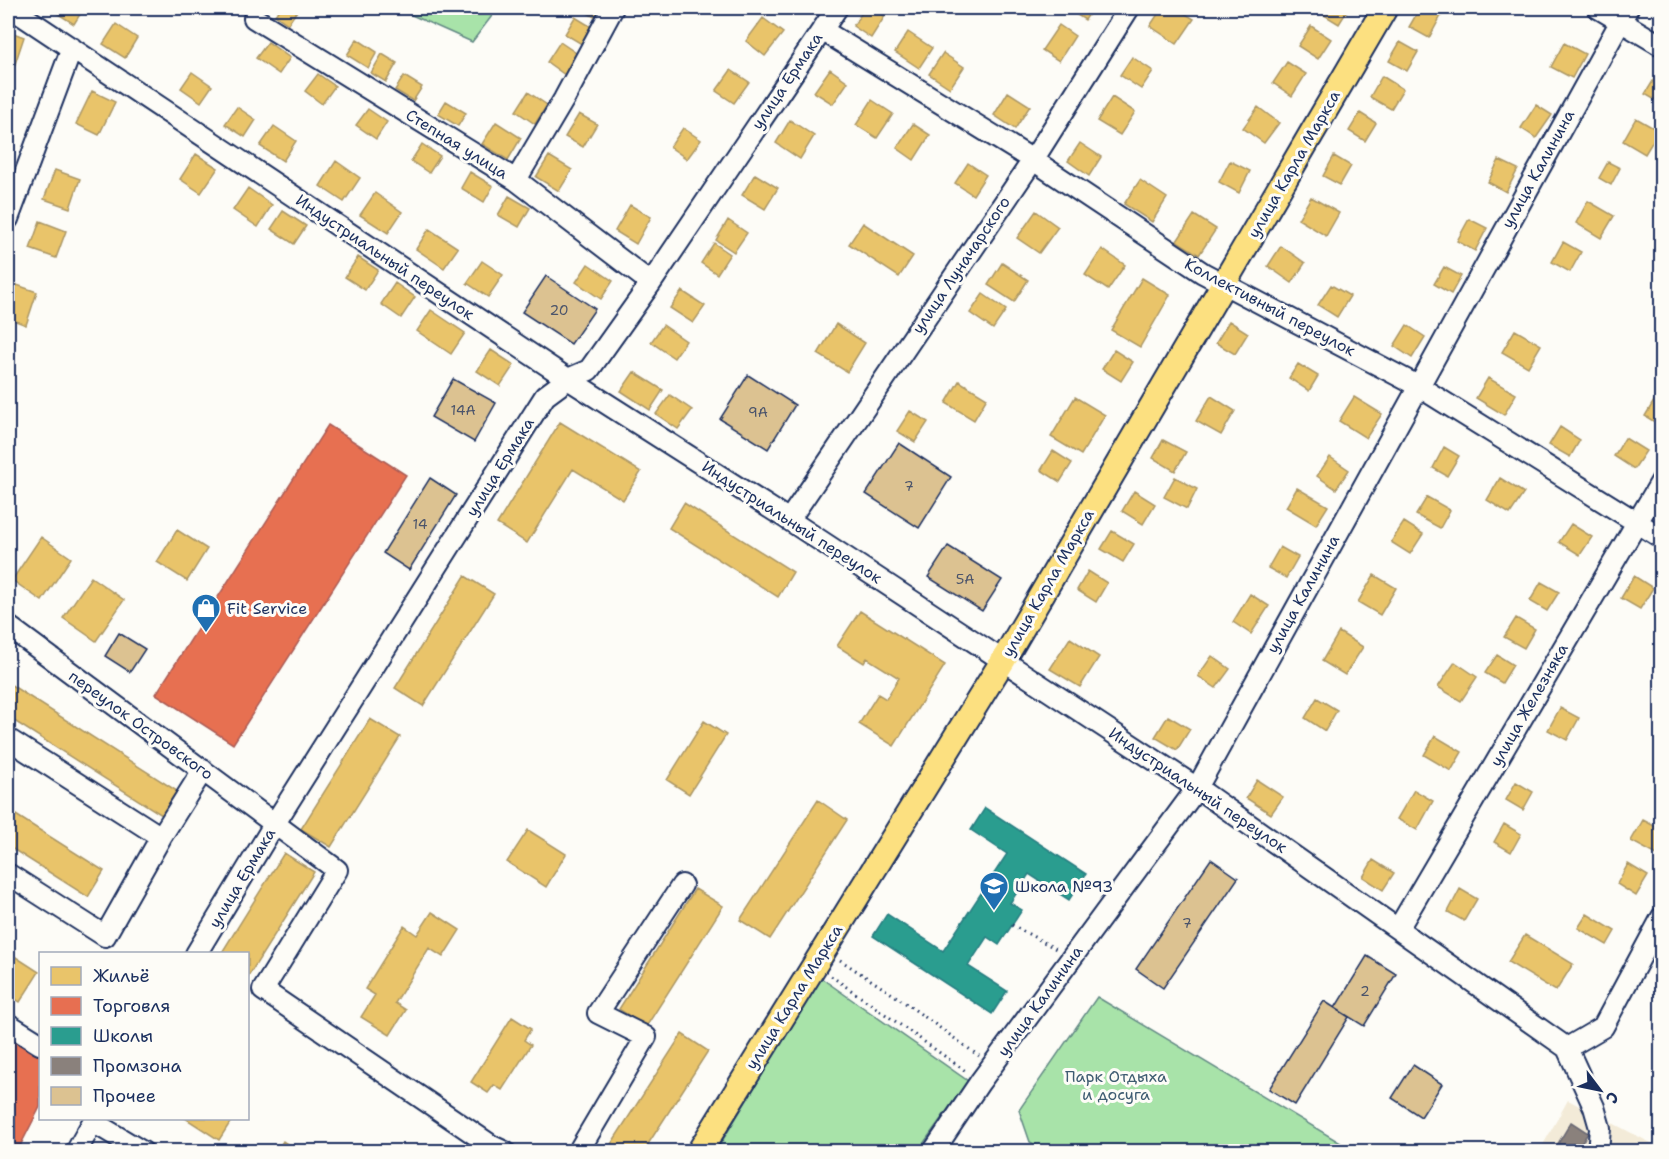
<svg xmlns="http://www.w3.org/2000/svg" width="1669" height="1159" viewBox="0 0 1669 1159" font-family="'Shantell Sans',sans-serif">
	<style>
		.built { fill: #f3ebd8 }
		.green { fill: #a8e3a9; stroke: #628984; stroke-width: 1.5 }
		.homes { fill: #e9c46a; stroke: #ab9766; stroke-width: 1.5 }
		.shops { fill: #e76f51; stroke: #aa5c55; stroke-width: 1.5 }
		.schools { fill: #2a9d8f; stroke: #267c80; stroke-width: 1.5 }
		.industry { fill: #8a817c; stroke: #696873; stroke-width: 1.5 }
		.building { fill: #dcc291; stroke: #1b2f5e; stroke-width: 1.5 }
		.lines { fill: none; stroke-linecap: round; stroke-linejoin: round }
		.minor-casing { stroke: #1b2f5e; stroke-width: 24 }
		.major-casing { stroke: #1b2f5e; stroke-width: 28 }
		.path { stroke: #1b2f5e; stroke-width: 3; stroke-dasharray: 1.5 4.5; stroke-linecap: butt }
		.minor { stroke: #fdfcf7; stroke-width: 20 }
		.major { stroke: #fce080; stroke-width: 24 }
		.labels { text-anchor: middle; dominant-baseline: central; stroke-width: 6; stroke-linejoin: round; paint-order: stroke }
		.number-label { font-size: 14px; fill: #4b546b }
		.street-label { font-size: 16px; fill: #1b2f5e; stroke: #fdfcf7 }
		.poi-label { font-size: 16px; fill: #1b2f5e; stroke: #fdfcf7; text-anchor: start }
		.park-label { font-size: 16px; fill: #3e5c71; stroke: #fdfcf7 }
	</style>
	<rect width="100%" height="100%" fill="#fdfcf7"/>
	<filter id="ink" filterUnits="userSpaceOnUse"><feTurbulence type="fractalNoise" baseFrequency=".0167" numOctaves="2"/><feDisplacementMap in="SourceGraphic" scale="12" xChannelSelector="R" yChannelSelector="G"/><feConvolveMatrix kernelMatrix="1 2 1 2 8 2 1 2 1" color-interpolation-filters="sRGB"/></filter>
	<g filter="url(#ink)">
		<!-- built -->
		<path class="built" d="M1568,1100L1651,1143L1662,1149L1661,1152H1539Z"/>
		<!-- green -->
		<path class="green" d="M396,8H498L472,42Z
			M821,978L968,1081L918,1151H716Z
			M1097,997L1354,1151L1048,1152L1030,1142L1019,1110Z"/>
		<!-- homes -->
		<path class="homes" d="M54,8H84L74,24L52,10Z
			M280,8H299L288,24L275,15Z
			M586,8H604L598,19L584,11Z
			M865,8H872L885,16L871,38L853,26Z
			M1066,8H1093L1085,20Z
			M1162,8H1176L1194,19L1177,44L1150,26Z
			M1317,8H1349L1339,24L1316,10Z
			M1420,8H1432L1442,14L1429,38L1409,27Z
			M575,17L595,29L585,46L565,34Z
			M763,18L783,33L765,56L746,41Z
			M116,24L137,38L125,58L103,44Z
			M1059,25L1075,36L1059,61L1042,50Z
			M1311,26L1331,39L1318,59L1298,46Z
			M8,31L24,37L13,70L8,69Z
			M908,32L932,48L919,68L895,52Z
			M357,39L377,52L368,68L347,55Z
			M268,42L290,58L279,74L256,58Z
			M560,42L579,55L565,75L547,62Z
			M1400,42L1418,52L1407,71L1389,61Z
			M1564,43L1585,54L1572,78L1551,67Z
			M943,53L964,67L950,88L929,74Z
			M382,54L397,63L386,82L371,73Z
			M1132,57L1153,71L1141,89L1120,75Z
			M1287,62L1306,74L1292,96L1273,83Z
			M830,69L848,82L833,104L814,92Z
			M731,70L749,82L734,103L716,91Z
			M192,72L212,86L201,102L181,88Z
			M1658,73L1662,75V104L1645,94Z
			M318,74L335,86L322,104L305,91Z
			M404,76L422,87L413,101L395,90Z
			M1382,76L1403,89L1391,109L1370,97Z
			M92,91L115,102L99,135L76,124Z
			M528,92L547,105L535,124L516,111Z
			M1008,92L1030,106L1015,129L994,115Z
			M1112,97L1135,112L1120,135L1097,121Z
			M872,100L893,114L877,138L856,125Z
			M446,101L466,113L458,126L438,114Z
			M1536,105L1552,115L1536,138L1521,128Z
			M237,107L256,120L245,137L225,124Z
			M1258,107L1279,123L1264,143L1243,128Z
			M368,109L387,122L376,139L356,125Z
			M1360,113L1376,123L1365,141L1349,131Z
			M579,114L597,124L583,147L565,137Z
			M1636,118L1659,131L1645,154L1623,141Z
			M790,120L814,136L800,159L776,143Z
			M496,122L521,138L508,160L482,144Z
			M913,124L930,135L914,160L897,148Z
			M274,126L296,141L283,161L260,146Z
			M683,128L701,140L687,159L670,147Z
			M1080,143L1101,157L1089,176L1068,161Z
			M422,144L440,156L429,173L411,161Z
			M196,154L218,168L201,193L180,179Z
			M549,156L572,170L559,191L536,177Z
			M1334,156L1351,166L1340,185L1323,176Z
			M1499,160L1518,169L1506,192L1488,182Z
			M336,161L360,178L344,202L320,186Z
			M1230,161L1250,171L1239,193L1219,182Z
			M1608,162L1620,168L1611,185L1599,178Z
			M968,163L986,175L973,195L955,183Z
			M55,170L80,179L70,208L44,199Z
			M470,172L493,186L484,202L461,188Z
			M755,174L778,188L765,209L742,195Z
			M1140,180L1167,198L1152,222L1124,204Z
			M248,188L272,205L258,227L233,210Z
			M375,193L402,212L388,233L360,215Z
			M509,196L530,208L519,227L498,215Z
			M1311,197L1339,213L1326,236L1298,219Z
			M1588,201L1614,216L1601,238L1576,223Z
			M630,205L651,217L636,244L615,231Z
			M283,211L306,226L294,244L271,229Z
			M1036,211L1058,227L1039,253L1017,238Z
			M1194,215L1216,229L1199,255L1177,241Z
			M1469,219L1487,228L1475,251L1457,241Z
			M728,220L747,233L734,252L716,240Z
			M40,221L66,231L56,258L30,249Z
			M863,223L913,256L899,277L849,244Z
			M429,229L458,248L444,268L416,249Z
			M1563,242L1581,252L1570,272L1552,262Z
			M714,243L730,254L717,274L701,263Z
			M1281,246L1305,263L1292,283L1268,266Z
			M1102,249L1125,265L1108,290L1085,275Z
			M358,257L378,270L365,290L345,277Z
			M482,261L503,275L488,297L467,283Z
			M1002,263L1028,280L1014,302L988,285Z
			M588,264L613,281L601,299L576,282Z
			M1444,267L1461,276L1451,294L1434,284Z
			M1142,278L1170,295L1140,347L1111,330Z
			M395,283L415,297L401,318L381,304Z
			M14,284L37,292L26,325L8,318V304Z
			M1331,285L1350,296L1337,317L1318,305Z
			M682,291L705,306L693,323L670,308Z
			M983,294L1006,310L993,329L970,313Z
			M431,310L465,333L451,354L417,331Z
			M1229,321L1248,333L1235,354L1216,343Z
			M836,324L865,343L847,372L818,354Z
			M663,325L686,341L674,358L651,342Z
			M1407,325L1425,337L1412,358L1394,346Z
			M1515,330L1541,345L1528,367L1502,352Z
			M491,350L514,365L500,386L477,371Z
			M1114,350L1133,362L1121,381L1102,369Z
			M1298,364L1318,376L1309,391L1289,378Z
			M634,372L663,390L650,410L621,391Z
			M1488,378L1516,394L1504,415L1476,398Z
			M959,381L987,398L974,420L946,403Z
			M670,395L692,410L678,429L656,414Z
			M1211,396L1235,411L1221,435L1196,421Z
			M1657,396L1662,399L1661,426L1645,416Z
			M1075,397L1105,415L1081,455L1051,437Z
			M1354,397L1382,414L1366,438L1339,421Z
			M910,411L928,422L915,442L897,431Z
			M560,422L641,472L623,500L573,469L527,543L497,524Z
			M1560,427L1580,440L1570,457L1549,445Z
			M1625,438L1646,451L1634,469L1614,456Z
			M1163,440L1186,452L1175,471L1153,458Z
			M1444,447L1459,456L1447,476L1433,468Z
			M1053,451L1072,463L1060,482L1041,470Z
			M1330,457L1349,470L1336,489L1317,476Z
			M1175,477L1197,489L1187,509L1164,497Z
			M1500,478L1524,493L1510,514L1487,500Z
			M1297,488L1328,506L1316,525L1286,507Z
			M1134,491L1155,504L1143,524L1122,511Z
			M1427,497L1450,510L1440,528L1416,515Z
			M684,503L793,572L778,597L669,528Z
			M1404,522L1423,534L1410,554L1391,542Z
			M1571,524L1592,537L1580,555L1559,542Z
			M177,530L207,549L187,581L157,562Z
			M1112,531L1134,544L1123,562L1101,549Z
			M41,537L71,558L42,601L12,580Z
			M1280,547L1298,557L1286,578L1268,568Z
			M1088,571L1107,583L1096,602L1077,590Z
			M1374,575L1396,588L1380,615L1358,602Z
			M465,576L494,594L423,706L395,688Z
			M1634,576L1653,588L1640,609L1621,598Z
			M91,577L124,600L96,641L63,618Z
			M1541,582L1559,592L1547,611L1530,601Z
			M1250,594L1269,606L1251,634L1233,622Z
			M860,611L945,665L894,746L859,724L878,694L886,699L899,678L867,658L864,663L837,646Z
			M1516,618L1535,629L1524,648L1504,637Z
			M1339,632L1363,647L1345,675L1322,661Z
			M1070,638L1099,657L1080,687L1050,669Z
			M1497,655L1513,665L1502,683L1485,673Z
			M1212,656L1230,669L1216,688L1198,676Z
			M1455,662L1477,677L1461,701L1438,687Z
			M8,683L180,793L165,817L8,717Z
			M1317,698L1337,710L1325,731L1305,718Z
			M1560,708L1579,718L1567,740L1548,730Z
			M1168,716L1190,729L1177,750L1155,737Z
			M370,719L400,737L331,847L301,829Z
			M704,721L726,735L689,794L667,780Z
			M1435,736L1462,752L1451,771L1424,755Z
			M1257,780L1283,797L1271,814L1246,798Z
			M1516,782L1533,792L1523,810L1506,800Z
			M1414,790L1433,801L1417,830L1397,819Z
			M818,800L847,820L770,939L740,920Z
			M8,810L104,871L88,897L8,846Z
			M1643,820L1662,830V848L1657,855L1631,841Z
			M1504,824L1521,834L1511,852L1494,842Z
			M528,830L566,854L546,887L507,862Z
			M284,853L314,872L248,977V954H221Z
			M1373,860L1394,873L1383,890L1363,877Z
			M1628,864L1648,876L1636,896L1617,884Z
			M695,889L723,906L646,1027L619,1009Z
			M1460,889L1477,899L1464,921L1448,912Z
			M432,912L460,930L443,957L429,948L395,1003L406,1010L390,1035L361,1017L375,995L365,989L404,926L417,935Z
			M1587,914L1615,931L1607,945L1578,928Z
			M1525,935L1573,964L1556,991L1508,962Z
			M8,952L39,972L20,1002L8,994Z
			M512,1017L531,1029L524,1040L531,1045L502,1090L494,1085L488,1093L471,1082Z
			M682,1034L708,1051L643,1152H606Z
			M185,1118H233L219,1140Z
			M283,1141L299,1152H276Z"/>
		<!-- shops -->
		<path class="shops" d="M328,425L406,475L233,744L156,694Z
			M13,1036L40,1051V1107L17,1152H8V1046Z"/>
		<!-- schools -->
		<path class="schools" d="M985,808L1086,874L1069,900L1029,874L1010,903L1022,910L999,945L987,937L968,966L1007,991L992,1014L873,936L887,914L943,951L1007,854L971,830Z"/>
		<!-- industry -->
		<path class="industry" d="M1571,1122L1588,1133L1576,1152H1553Z"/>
		<!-- building -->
		<path class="building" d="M546,276L595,309L571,344L522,312Z
			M748,375L795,405L768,449L720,419Z
			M453,379L496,403L474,442L431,417Z
			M899,443L951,477L919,528L866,494Z
			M430,478L456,495L409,570L383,553Z
			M948,546L1002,580L982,611L928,577Z
			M119,633L145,649L130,672L105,656Z
			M1211,859L1238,878L1163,988L1136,969Z
			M1367,956L1396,974L1364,1026L1335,1008Z
			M1324,1001L1349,1017L1295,1105L1269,1089Z
			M1413,1065L1442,1084L1421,1117L1392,1098Z"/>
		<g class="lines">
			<!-- minor casing -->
			<g class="minor-casing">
				<path id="minor" d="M11,8L568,379L789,520L1197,788L1567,1048
					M1598,8L1662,46
					M254,18L516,180L651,283
					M822,30L1033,160L1203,273L1418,386L1662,538
					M516,180L564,99L613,8
					M8,219L72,48
					M789,520L1033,160L1129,8
					M8,626L337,870L263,990L492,1146L505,1152
					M8,739L161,837L203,770
					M8,874L105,936L161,837
					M1398,929L1662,480
					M196,954L275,823L545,396L568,379L589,370L651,283L837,8
					M8,1024L40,1044
					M1567,1048L1603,1027L1662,917
					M1567,1048L1594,1107L1600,1128L1598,1152
					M93,1122L143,1152
					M76,1152L95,1118
					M578,1152L646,1037L598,1013L682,885
					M933,1152L980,1082L1197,788L1628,8"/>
			</g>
			<!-- major casing -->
			<g class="major-casing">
				<path id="major" d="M699,1152L1004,659L1385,8"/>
			</g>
			<!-- path -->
			<path class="path" d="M1012,925L1058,950
				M840,960L897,997L979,1056
				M831,976L967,1072"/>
			<!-- minor -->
			<use href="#minor" class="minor"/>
			<!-- major -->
			<use href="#major" class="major"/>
		</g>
	</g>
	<!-- icons -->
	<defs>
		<g id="shop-pin" transform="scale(1.5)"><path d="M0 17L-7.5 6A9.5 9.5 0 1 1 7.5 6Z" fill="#1f6fb2" stroke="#fdfcf7"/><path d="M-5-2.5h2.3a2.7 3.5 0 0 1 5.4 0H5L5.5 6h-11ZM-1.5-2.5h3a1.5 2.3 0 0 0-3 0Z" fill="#fff"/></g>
		<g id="school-pin" transform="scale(1.5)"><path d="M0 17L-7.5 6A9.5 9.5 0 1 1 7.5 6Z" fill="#1f6fb2" stroke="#fdfcf7"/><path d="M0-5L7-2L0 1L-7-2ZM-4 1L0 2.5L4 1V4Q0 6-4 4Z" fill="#fff"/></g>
	</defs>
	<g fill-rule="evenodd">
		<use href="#shop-pin" x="206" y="608"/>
		<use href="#school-pin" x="994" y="886"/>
	</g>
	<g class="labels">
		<!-- number labels -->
		<g class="number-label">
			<text x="559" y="310">20</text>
			<text x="463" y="410">14А</text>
			<text x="758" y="412">9А</text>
			<text x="909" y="486">7</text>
			<text x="420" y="524">14</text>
			<text x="965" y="579">5А</text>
			<text x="1187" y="923">7</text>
			<text x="1365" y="991">2</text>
		</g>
		<!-- street labels -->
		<g class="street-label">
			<text transform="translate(787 81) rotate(-56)">улица Ермака</text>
			<text transform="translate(457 144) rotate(32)">Степная улица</text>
			<text transform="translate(1294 164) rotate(-60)">улица Карла Маркса</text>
			<text transform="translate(1538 169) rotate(-61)">улица Калинина</text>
			<text transform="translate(385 257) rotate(34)">Индустриальный переулок</text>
			<text transform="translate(961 265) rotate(-56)">улица Луначарского</text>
			<text transform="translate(1270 307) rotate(28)">Коллективный переулок</text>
			<text transform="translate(500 467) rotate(-58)">улица Ермака</text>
			<text transform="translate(792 522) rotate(33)">Индустриальный переулок</text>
			<text transform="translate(1048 583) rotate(-60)">улица Карла Маркса</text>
			<text transform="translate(1303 594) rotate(-61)">улица Калинина</text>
			<text transform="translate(1529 705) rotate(-60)">улица Железняка</text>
			<text transform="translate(141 725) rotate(36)">переулок Островского</text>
			<text transform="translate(1198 790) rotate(34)">Индустриальный переулок</text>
			<text transform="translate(242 878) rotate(-59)">улица Ермака</text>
			<text transform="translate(794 997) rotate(-58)">улица Карла Маркса</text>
			<text transform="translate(1040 1001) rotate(-54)">улица Калинина</text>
		</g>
		<!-- poi labels -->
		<g class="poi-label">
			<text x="227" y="608">Fit Service</text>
			<text x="1015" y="886">Школа №93</text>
		</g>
		<!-- park labels -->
		<g class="park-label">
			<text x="1116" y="1076">Парк Отдыха<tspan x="1116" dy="18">и досуга</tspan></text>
		</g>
	</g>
	<!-- margin -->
	<rect width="1669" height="1159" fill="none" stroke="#fdfcf7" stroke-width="30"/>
	<rect x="15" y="15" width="1639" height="1129" fill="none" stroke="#1b2f5e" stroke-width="2" filter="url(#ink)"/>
	<!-- legend -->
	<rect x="39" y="952" width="210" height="168" fill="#fdfcf7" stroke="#a3aaba" stroke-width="1.5"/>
	<rect x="51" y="967" width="30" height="18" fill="#e9c46a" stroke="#a3aaba" stroke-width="1.5"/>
	<text x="93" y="982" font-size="18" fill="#1b2f5e">Жильё</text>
	<rect x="51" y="997" width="30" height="18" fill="#e76f51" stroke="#a3aaba" stroke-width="1.5"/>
	<text x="93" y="1012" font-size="18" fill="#1b2f5e">Торговля</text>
	<rect x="51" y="1027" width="30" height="18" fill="#2a9d8f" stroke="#a3aaba" stroke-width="1.5"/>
	<text x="93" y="1042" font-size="18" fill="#1b2f5e">Школы</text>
	<rect x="51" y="1057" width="30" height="18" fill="#8a817c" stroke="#a3aaba" stroke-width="1.5"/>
	<text x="93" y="1072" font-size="18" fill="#1b2f5e">Промзона</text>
	<rect x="51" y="1087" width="30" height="18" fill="#dcc291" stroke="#a3aaba" stroke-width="1.5"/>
	<text x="93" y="1102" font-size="18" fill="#1b2f5e">Прочее</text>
	<!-- north arrow -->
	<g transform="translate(1600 1090) rotate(122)" stroke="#fdfcf7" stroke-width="4.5" paint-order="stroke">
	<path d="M0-4.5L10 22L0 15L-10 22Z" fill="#1b2f5e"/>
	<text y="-9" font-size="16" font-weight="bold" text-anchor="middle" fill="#1b2f5e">С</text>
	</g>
</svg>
